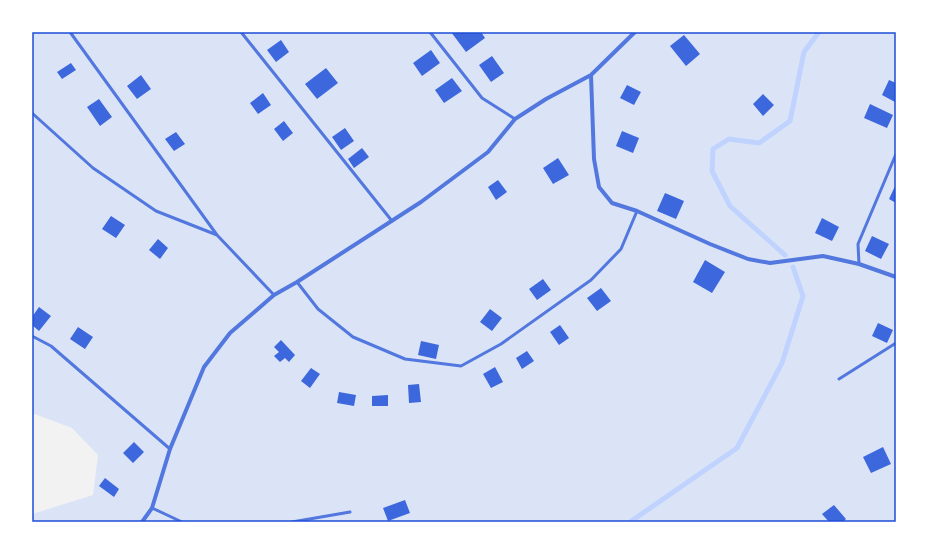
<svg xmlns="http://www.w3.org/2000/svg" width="928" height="554" viewBox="0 0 928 554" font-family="Montserrat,sans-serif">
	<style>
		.green { fill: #dbe4f7 }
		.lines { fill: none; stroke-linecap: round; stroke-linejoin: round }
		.stream { stroke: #bfd3fe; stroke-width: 5 }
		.building { fill: #3d67dc }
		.service { stroke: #5277de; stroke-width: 3 }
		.minor { stroke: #5277de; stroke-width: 4 }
		.neatline { fill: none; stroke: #1d4ed8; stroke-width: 1.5 }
	</style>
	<rect width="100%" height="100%" fill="#f2f2f2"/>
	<!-- green -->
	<path class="green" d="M32,32H896V522H32V514L93,495L98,455L72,428L32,413Z"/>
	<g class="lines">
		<!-- stream -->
		<path class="stream" d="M785,255L730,206L712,171L713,149L729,139L759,143L790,121L804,52L819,32
			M630,522L737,448L782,363L803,296L793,267"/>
	</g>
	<!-- building -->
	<path class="building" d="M451,32H481L485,38L466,52Z
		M684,35L700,54L686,66L670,46Z
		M281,40L289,52L276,62L267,50Z
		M431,50L440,63L422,76L413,63Z
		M492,56L504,73L491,82L479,65Z
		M71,63L76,70L62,79L57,72Z
		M326,68L338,83L317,99L305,84Z
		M141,75L151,89L137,99L127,86Z
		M452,78L462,91L444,103L435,90Z
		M889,80L896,83V99L895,102L882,95Z
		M627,85L641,92L634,105L620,98Z
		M263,93L271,105L258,114L250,103Z
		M763,94L774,105L763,116L753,104Z
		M99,99L112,117L100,126L87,107Z
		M870,104L893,115L887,128L864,118Z
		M284,121L293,133L283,141L274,129Z
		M345,128L354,141L341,150L332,137Z
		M622,131L639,138L633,153L616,146Z
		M176,132L185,144L174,151L165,139Z
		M362,148L369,157L354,168L348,159Z
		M558,158L569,175L553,184L543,168Z
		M498,180L507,192L496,200L488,187Z
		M896,184V203L889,199Z
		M665,193L684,201L676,219L657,211Z
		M111,216L125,225L116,238L102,229Z
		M822,218L839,227L832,241L815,233Z
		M872,236L889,244L881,259L865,251Z
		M158,239L168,248L160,259L149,250Z
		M705,260L725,272L712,293L693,282Z
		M543,279L551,290L537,300L529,289Z
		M601,288L611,301L597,311L587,298Z
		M39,307L51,316L39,331L32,325V317Z
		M490,309L502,318L492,331L480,322Z
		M878,323L893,330L887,343L872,336Z
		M560,325L569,338L559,345L550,332Z
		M78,327L93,337L85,349L70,339Z
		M281,340L295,355L289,362L285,358L280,362L274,356L279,352L274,347Z
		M421,341L439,345L436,359L418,355Z
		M527,351L534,361L522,369L516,358Z
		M495,367L503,382L491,388L483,374Z
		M311,368L320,374L310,388L301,381Z
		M419,384L421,402L409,403L408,385Z
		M339,392L356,395L354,406L337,403Z
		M388,395V406H372V396Z
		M134,442L144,452L133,463L123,453Z
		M883,447L891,464L871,473L863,457Z
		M105,478L119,489L114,497L99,486Z
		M405,500L410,513L388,521L383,508Z
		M834,505L846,519L843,522H829L822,514Z"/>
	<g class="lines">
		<!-- service -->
		<path class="service" d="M70,32L217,235L274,295
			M241,32L392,221
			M430,32L482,98L515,119
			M32,113L93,168L156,211L217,235
			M859,264L858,244L896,154
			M297,282L318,309L353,337L405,359L461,366L501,344L591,280L621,249L637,211
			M32,336L51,346L170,449
			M839,379L896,343
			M152,508L182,522
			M292,522L350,512"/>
		<!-- minor -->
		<path class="minor" d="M591,75L594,159L599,187L612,203L637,211L710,244L748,259L770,263L823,256L859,264L896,277
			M142,522L152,508L170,449L204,367L230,333L274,295L297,282L421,202L488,152L515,119L546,99L591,75L635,32"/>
	</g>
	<!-- border -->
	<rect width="928" height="554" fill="none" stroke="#ffffff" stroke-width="66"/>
	<rect x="33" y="33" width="862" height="488" class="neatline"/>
</svg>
